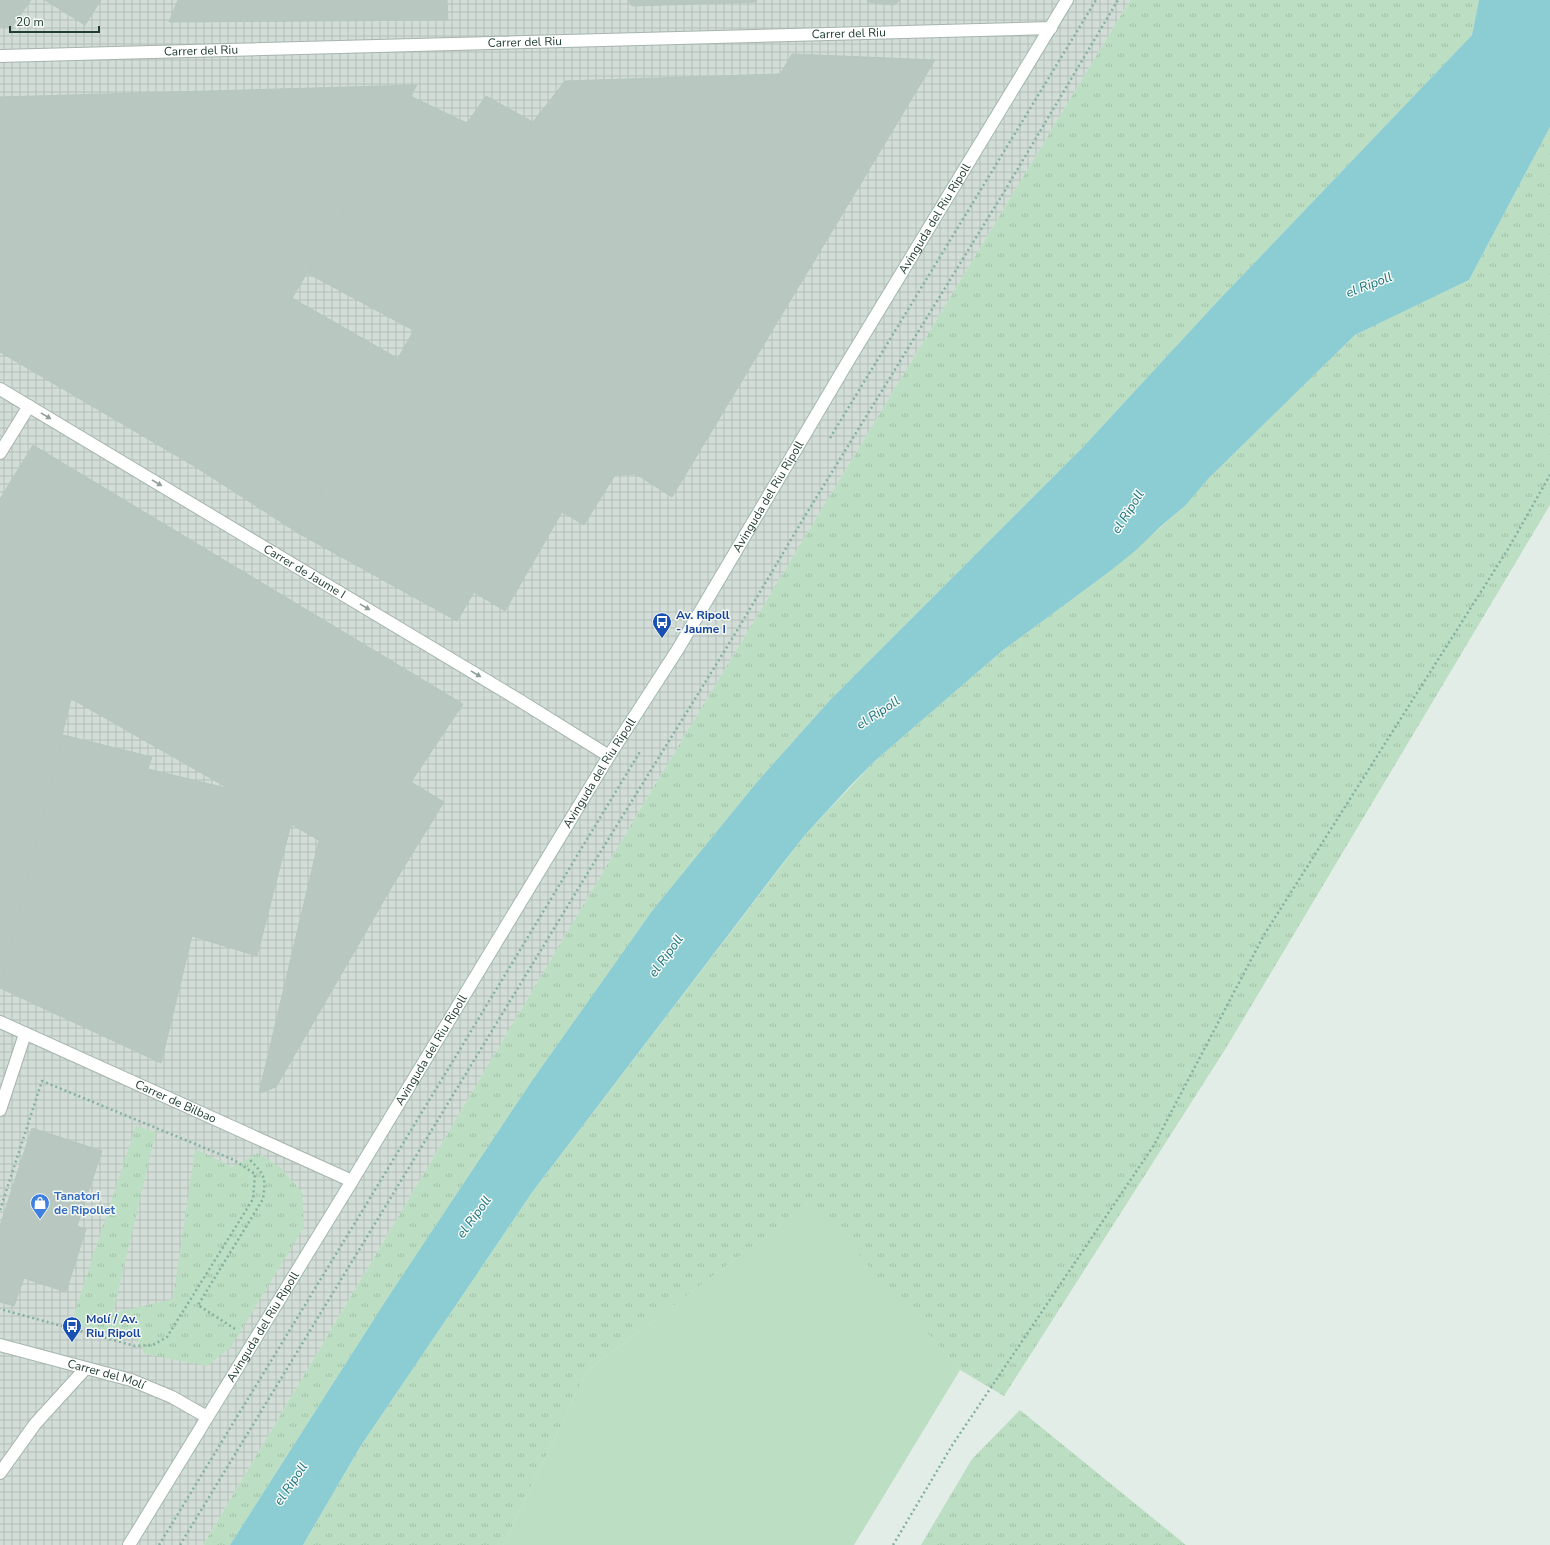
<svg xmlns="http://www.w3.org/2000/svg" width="1550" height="1545" viewBox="0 0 1550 1545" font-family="'Nunito Sans',sans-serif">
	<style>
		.industrial { fill: url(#industrial-grid) }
		.grass { fill: url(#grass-tufts) }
		.garden { fill: #bcdec2 }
		.water { fill: #8bcdd2 }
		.building { fill: #b8c8c0; stroke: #b5c7be }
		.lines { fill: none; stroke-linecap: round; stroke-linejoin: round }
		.lane-casing { stroke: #a5b5ae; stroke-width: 14 }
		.street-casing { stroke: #a5b5ae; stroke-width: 14 }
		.secondary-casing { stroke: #a1b9ae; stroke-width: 14 }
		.path { stroke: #83b19f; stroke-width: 2.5; stroke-dasharray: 2 3; stroke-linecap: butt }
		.lane { stroke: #fff; stroke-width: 12 }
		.street { stroke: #fff; stroke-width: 12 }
		.secondary { stroke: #fff; stroke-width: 12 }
		.oneway { fill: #909e9a }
		.labels { text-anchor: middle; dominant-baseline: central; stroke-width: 3; stroke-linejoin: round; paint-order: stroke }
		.street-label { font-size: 12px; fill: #223e34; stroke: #f4f9f6 }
		.transit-label { font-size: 12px; font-weight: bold; fill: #164399; stroke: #f4f9f6; text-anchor: start }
		.shop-label { font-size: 12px; font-weight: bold; fill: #366cbe; stroke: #f4f9f6; text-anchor: start }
		.water-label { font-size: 13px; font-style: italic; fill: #1c737b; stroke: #f4f9f6 }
	</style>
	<defs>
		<pattern id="industrial-grid" width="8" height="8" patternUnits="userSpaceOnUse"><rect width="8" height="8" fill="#d1ddd6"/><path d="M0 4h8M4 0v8" fill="none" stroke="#b3bfb8"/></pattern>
		<pattern id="grass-tufts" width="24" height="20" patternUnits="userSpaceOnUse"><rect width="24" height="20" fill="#bcdec2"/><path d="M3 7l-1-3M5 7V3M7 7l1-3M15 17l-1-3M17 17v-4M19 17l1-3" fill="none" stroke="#a1c0a7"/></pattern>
	</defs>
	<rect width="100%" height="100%" fill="#e3ede8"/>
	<!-- industrial -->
	<path class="industrial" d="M0,0H1130L644,803L203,1545H0Z"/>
	<!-- grass -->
	<path class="grass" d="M1130,0H1479L1472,35L1216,303L1084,446L830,700L757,782L652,911L531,1082L390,1294L230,1545H203L644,803Z
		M1550,127V505L1226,1048L1004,1396L960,1370L811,1202L587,1371L503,1545H303L360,1447L533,1191L805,835L876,760L1002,651L1109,572L1185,506L1209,478L1355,335L1469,280Z
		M136,1126L156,1132L113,1313L173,1299L195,1149L233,1167L258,1153L281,1168L302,1192L304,1227L231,1347L207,1366L145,1354L137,1338L71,1323Z
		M1020,1410L1186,1545H921L972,1459Z"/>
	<!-- garden -->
	<path class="garden" d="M812,1201L960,1370L854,1545H503L587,1371Z"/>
	<!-- water -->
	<path class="water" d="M1479,0H1550V127L1469,280L1355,335L1209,478L1185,506L1160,527L1135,551L1109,572L1002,651L876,760L851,785L805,835L783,863L533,1191L360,1447L303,1545H230L390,1294L531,1082L652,911L757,782L830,700L1084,446L1216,303L1472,35Z"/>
	<!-- building -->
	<path class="building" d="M0,0H31L12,27H0Z
		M45,0H101L85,25Z
		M178,0H447L448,20L169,22Z
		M628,0H757L756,2L632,6Z
		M867,0H900L894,5L868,2Z
		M792,54L935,60L672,497L636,474L615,475L584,525L562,512L505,611L474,592Z
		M780,74L457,621L298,533L533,122L565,81Z
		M417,85L194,466L0,352V97Z
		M410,96L467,123L486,96L533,122L413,330L307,273Z
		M292,298L397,358L298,533L194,466Z
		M33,445L463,704L411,782L444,802L394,883L0,658V499Z
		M0,658L71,699L0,986Z
		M63,735L152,757L148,769L230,789L291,824L257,956L192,936L161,1063L0,988Z
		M319,840L394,883L276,1087L259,1093Z
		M32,1128L102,1151L77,1226L86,1229L66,1292L24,1278L14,1306L0,1302V1226Z"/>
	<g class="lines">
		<!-- lane casing -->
		<g class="lane-casing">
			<path id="lane" d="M0,1110L25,1034
				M0,1473L35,1424L86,1368"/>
		</g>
		<!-- street casing -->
		<g class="street-casing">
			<g id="street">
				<path id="s1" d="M0,56L1051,28"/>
				<path id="s2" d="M0,389L519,700L609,756"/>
				<path d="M0,453L29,406"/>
				<path id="s3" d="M0,1022L352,1181"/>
				<path id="s4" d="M0,1345L131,1380L172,1397L207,1417"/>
			</g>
		</g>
		<!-- secondary casing -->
		<g class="secondary-casing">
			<g id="secondary">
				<path id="s5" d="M129,1545L352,1181L609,756L678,649L847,363L1067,0"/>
			</g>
		</g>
		<!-- path -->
		<path class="path" d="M830,438L1096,0
			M0,1210L42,1081L234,1160L255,1174L253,1199L167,1337L153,1345L135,1346L0,1309
			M235,1329L198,1305L263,1199C266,1178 265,1175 250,1160
			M159,1545L364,1208L641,750
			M180,1545L598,856L738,629L805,516L1004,192L1118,0
			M893,1545L953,1444L1154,1145L1264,935L1508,549L1550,475"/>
		<!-- lane -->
		<use href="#lane" class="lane"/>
		<!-- street -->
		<use href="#street" class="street"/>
		<!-- secondary -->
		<use href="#secondary" class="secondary"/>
	</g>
	<!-- one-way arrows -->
	<defs><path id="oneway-solid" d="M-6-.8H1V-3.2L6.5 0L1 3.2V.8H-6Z"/></defs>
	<g class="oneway">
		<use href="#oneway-solid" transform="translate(46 416) rotate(31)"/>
		<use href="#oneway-solid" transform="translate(157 483) rotate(31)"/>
		<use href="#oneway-solid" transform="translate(365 607) rotate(31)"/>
		<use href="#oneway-solid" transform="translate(476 674) rotate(31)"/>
	</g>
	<!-- icons -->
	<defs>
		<g id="bus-pin" transform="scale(1)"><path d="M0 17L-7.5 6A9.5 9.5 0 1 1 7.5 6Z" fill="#1a4fb4" stroke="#f4f9f6"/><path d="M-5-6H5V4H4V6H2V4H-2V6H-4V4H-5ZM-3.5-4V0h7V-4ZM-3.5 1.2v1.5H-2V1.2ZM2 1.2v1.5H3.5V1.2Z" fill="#fff"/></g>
		<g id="shop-pin" transform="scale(1)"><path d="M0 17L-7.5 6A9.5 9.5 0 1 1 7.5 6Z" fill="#3f7fe0" stroke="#f4f9f6"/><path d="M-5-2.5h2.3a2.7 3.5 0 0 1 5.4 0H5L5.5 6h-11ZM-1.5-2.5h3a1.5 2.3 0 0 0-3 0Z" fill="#fff"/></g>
	</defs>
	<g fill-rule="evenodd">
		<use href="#bus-pin" x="662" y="622"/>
		<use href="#shop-pin" x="40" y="1203"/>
		<use href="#bus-pin" x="72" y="1326"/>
	</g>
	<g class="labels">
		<!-- street labels -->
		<g class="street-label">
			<text stroke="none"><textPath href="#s1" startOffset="849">Carrer del Riu</textPath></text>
			<text stroke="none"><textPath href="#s1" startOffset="525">Carrer del Riu</textPath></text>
			<text stroke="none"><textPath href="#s1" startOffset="201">Carrer del Riu</textPath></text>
			<text stroke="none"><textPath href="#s5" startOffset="1552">Avinguda del Riu Ripoll</textPath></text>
			<text stroke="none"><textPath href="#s5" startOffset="1228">Avinguda del Riu Ripoll</textPath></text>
			<text stroke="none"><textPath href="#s2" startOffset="355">Carrer de Jaume I</textPath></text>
			<text stroke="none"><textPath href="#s5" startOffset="904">Avinguda del Riu Ripoll</textPath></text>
			<text stroke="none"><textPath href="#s5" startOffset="580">Avinguda del Riu Ripoll</textPath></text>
			<text stroke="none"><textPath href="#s3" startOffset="193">Carrer de Bilbao</textPath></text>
			<text stroke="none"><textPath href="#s5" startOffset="256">Avinguda del Riu Ripoll</textPath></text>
			<text stroke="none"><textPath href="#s4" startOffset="110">Carrer del Molí</textPath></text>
		</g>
		<!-- transit labels -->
		<g class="transit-label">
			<text x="676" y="615">Av. Ripoll<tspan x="676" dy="14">- Jaume I</tspan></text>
			<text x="86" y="1319">Molí / Av.<tspan x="86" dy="14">Riu Ripoll</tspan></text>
		</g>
		<!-- shop labels -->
		<g class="shop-label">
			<text x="54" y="1196">Tanatori<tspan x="54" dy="14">de Ripollet</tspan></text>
		</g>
		<!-- water labels -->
		<g class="water-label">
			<text transform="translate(1369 285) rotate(-21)">el Ripoll</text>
			<text transform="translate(1128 512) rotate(-58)">el Ripoll</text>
			<text transform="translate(878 713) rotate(-33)">el Ripoll</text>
			<text transform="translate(666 956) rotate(-54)">el Ripoll</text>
			<text transform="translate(474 1217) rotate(-54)">el Ripoll</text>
			<text transform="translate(291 1484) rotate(-56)">el Ripoll</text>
		</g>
	</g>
	<!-- scale -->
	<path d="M10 26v6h89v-6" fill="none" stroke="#223e34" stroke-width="2"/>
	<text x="16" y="26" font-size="12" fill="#223e34" stroke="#f4f9f6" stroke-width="3" paint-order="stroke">20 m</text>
</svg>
